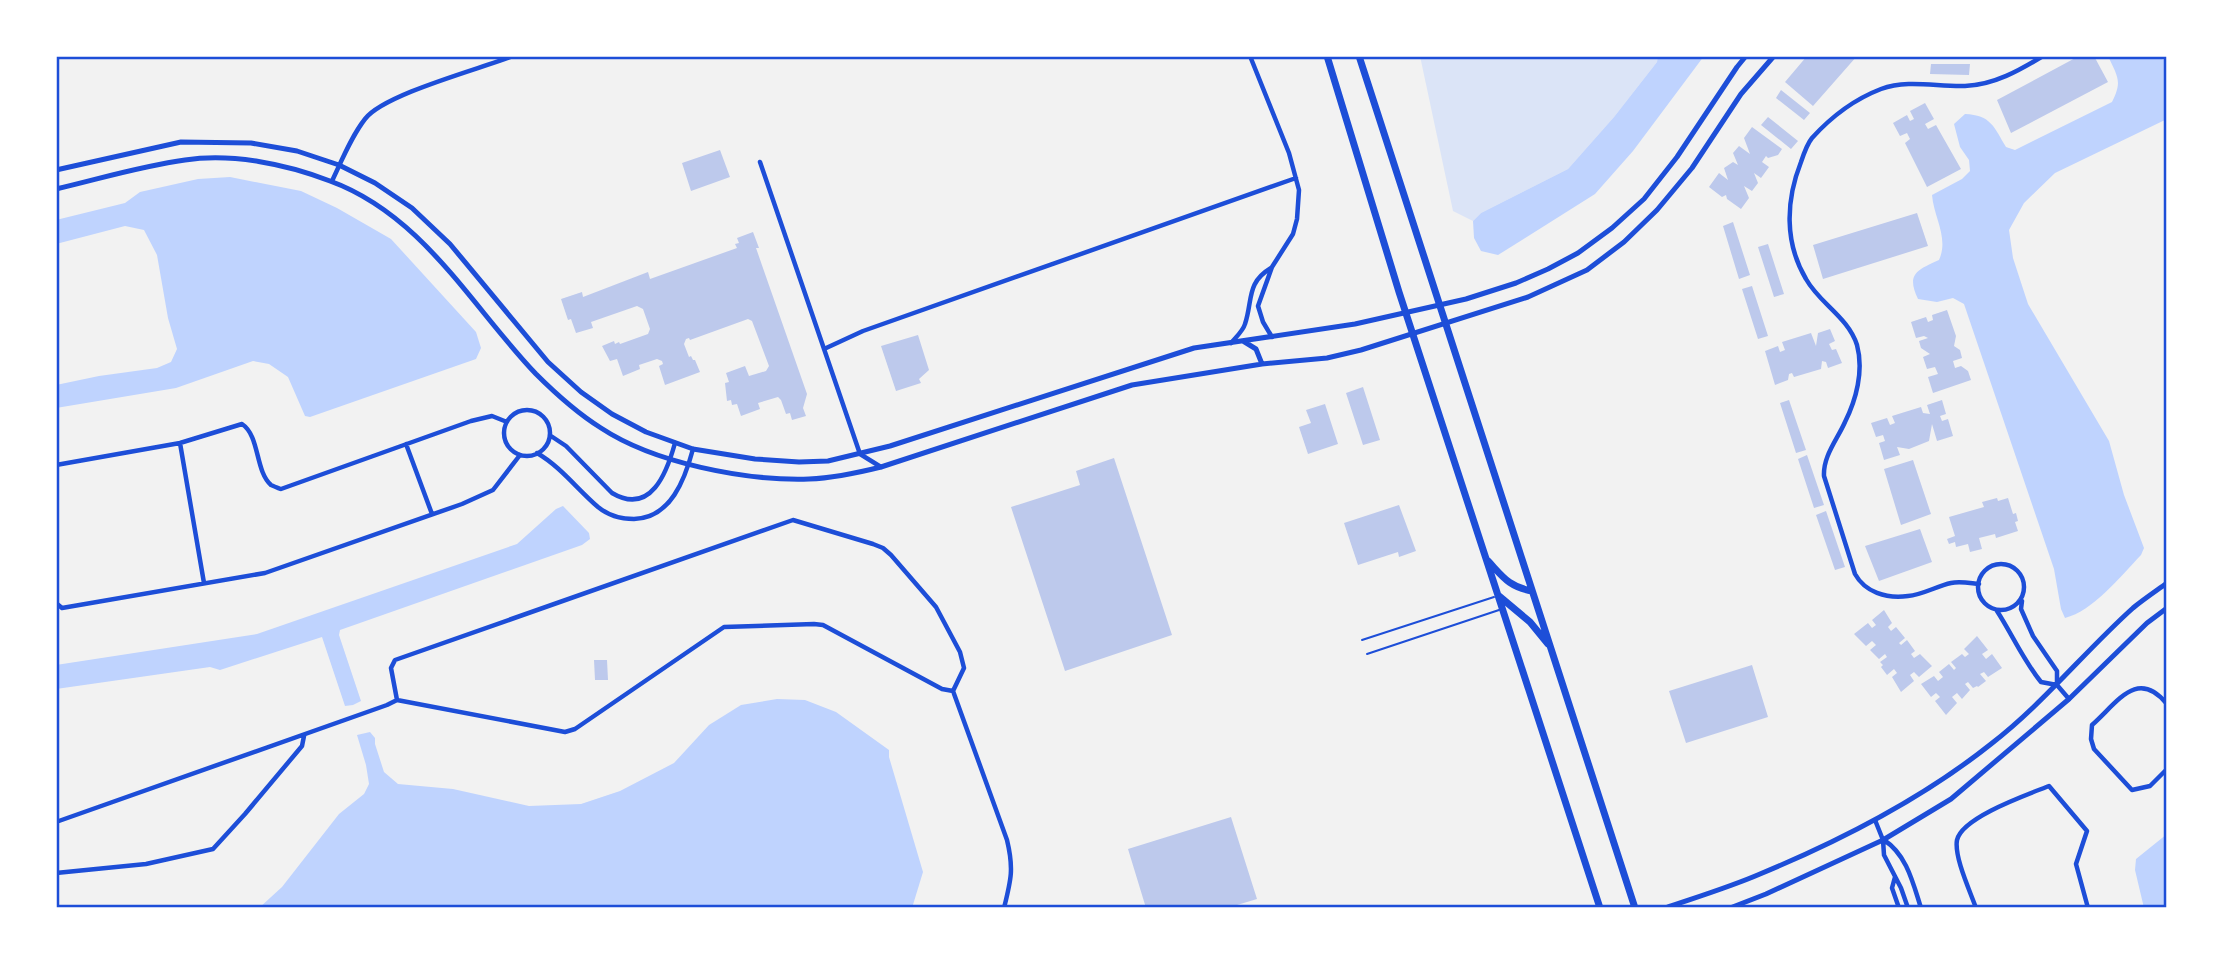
<svg xmlns="http://www.w3.org/2000/svg" width="2223" height="964" viewBox="0 0 2223 964" font-family="'IBM Plex Sans',sans-serif">
	<style>
		.green { fill: #dbe4f7 }
		.water { fill: #bfd3fe }
		.building { fill: #bdc9ec }
		.lines { fill: none; stroke-linecap: round; stroke-linejoin: round }
		.service { stroke: #1d4ed8; stroke-width: 2 }
		.minor { stroke: #1d4ed8; stroke-width: 4.5 }
		.tertiary { stroke: #1d4ed8; stroke-width: 5 }
		.trunk { stroke: #1d4ed8; stroke-width: 7 }
		.neatline { fill: none; stroke: #1d4ed8; stroke-width: 2.5 }
	</style>
	<rect width="100%" height="100%" fill="#f2f2f2"/>
	<!-- green -->
	<path class="green" d="M1420,56H1658L1657,62L1614,117L1568,169L1481,213L1473,221L1453,211Z"/>
	<!-- water -->
	<path class="water" d="M1658,56H1704L1633,151L1595,194L1498,255L1481,251L1474,238L1473,221L1481,213L1568,169L1614,117L1657,62Z
		M2108,56H2154L2167,61V119L2055,173L2024,203L2009,230L2013,258L2028,304L2109,441L2124,495L2144,548L2141,555C2121,576 2093,611 2065,618L2061,609L2054,569L1964,304L1953,298L1937,302L1918,299C1906,274 1917,270 1939,260C1949,238 1934,218 1932,195L1962,179L1970,171L1969,160L1960,147L1954,124L1965,114C1991,115 1994,127 2006,147L2015,150L2112,102C2123,81 2117,76 2108,56Z
		M230,177L301,191L337,208L391,239L476,332L481,348L476,359L310,417L305,416L288,377L269,364L253,361L176,388L56,408V385L99,376L157,368L171,362L177,349L168,318L157,255L144,230L125,226L56,244V220L125,203L140,192L198,179Z
		M563,506L589,533L590,539L582,545L340,630L339,635L361,701L353,705L345,706L322,637L220,670L210,667L56,689V665L257,634L517,544L556,509Z
		M777,699L805,700L836,712L889,750V757L923,872L912,908H259L282,887L339,814L364,794L369,784L366,765L357,735L370,732L375,738V744L384,772L398,784L453,789L529,806L581,804L620,791L674,763L709,725L741,705Z
		M2167,834V908H2144L2135,870L2136,859Z"/>
	<!-- building -->
	<path class="building" d="M1807,56H1857L1813,106L1785,82Z
		M2079,56H2094L2108,82L2011,133L1997,100Z
		M1931,64H1970L1969,75L1930,74Z
		M1781,90L1810,113L1804,120L1776,98Z
		M1925,103L1934,119L1925,124L1928,129L1936,125L1961,169L1927,187L1905,143L1910,139L1907,133L1900,136L1893,123L1907,115L1910,121L1914,119L1910,111Z
		M1768,117L1798,141L1791,149L1761,125Z
		M1752,127L1782,149L1778,155L1768,158L1766,156L1762,162L1769,167L1761,178L1754,173L1758,183L1752,191L1744,186L1749,198L1741,209L1727,199L1726,195L1722,197L1709,187L1719,173L1728,180L1724,168L1733,162L1738,165L1733,153L1739,146L1750,154L1744,138Z
		M720,150L730,177L691,191L682,163Z
		M1917,213L1928,246L1823,279L1813,245Z
		M1733,222L1750,275L1739,279L1723,226Z
		M753,232L759,248H756L807,394L803,408L806,416L792,420L790,413L786,414L781,400L778,397L758,403L760,409L741,416L737,404L732,405L731,400L727,401L725,383L729,382L726,373L745,366L749,376L766,371L769,366L752,321L748,319L690,340L689,338L686,339L684,344L689,357L691,356L693,360H695L700,372L665,385L659,366L663,364L662,361L657,359L639,365L640,369L623,376L617,359L610,361L602,346L614,341L615,344L619,342L620,344L648,334L650,329L643,309L637,306L591,322L593,328L576,333L571,319L568,320L561,299L582,292L583,297L648,272L650,279L737,248L735,244L739,243L737,238Z
		M1768,244L1784,294L1774,297L1758,247Z
		M1752,286L1768,336L1758,339L1742,289Z
		M1947,310L1956,336L1954,346L1960,350L1962,358L1953,361L1955,368L1961,366L1968,371L1971,380L1933,393L1928,377L1938,374L1935,367L1927,369L1923,357L1930,354L1921,348L1919,341L1928,338L1924,336L1916,338L1911,322L1926,317L1928,322L1933,320L1932,315Z
		M1830,329L1835,341L1829,344L1832,350L1836,349L1842,363L1828,368L1826,362L1822,361L1821,369L1794,377L1792,373L1789,374L1788,380L1775,385L1765,351L1778,346L1780,352L1785,350L1782,342L1811,333L1816,346L1818,333Z
		M918,335L929,370L919,379L921,383L896,391L881,346Z
		M1363,387L1380,440L1363,445L1346,393Z
		M1789,400L1806,450L1796,453L1780,403Z
		M1942,400L1946,414L1940,416L1942,421L1948,419L1953,436L1937,441L1932,424L1929,441L1909,449L1897,447L1900,455L1884,460L1879,443L1885,441L1883,435L1876,437L1871,423L1887,418L1890,425L1895,423L1892,416L1921,407L1923,413L1930,414L1927,405Z
		M1325,404L1338,444L1308,454L1299,427L1311,423L1306,410Z
		M1807,455L1824,505L1814,508L1798,459Z
		M1114,458L1172,635L1065,671L1011,507L1080,485L1076,471Z
		M1913,460L1931,514L1901,525L1884,469Z
		M1997,498L1998,501L2008,498L2013,514L2016,513L2018,521L2015,522L2018,531L1996,538L1995,534L1979,538L1982,549L1970,552L1968,544L1956,547L1955,542L1949,544L1947,539L1955,536L1949,517L1984,507L1982,502Z
		M1399,505L1416,551L1399,557L1398,552L1358,565L1344,523Z
		M1826,511L1845,567L1835,570L1816,515Z
		M1920,529L1932,562L1879,581L1865,546Z
		M1884,610L1892,623L1888,627L1891,631L1896,627L1905,638L1899,643L1901,645L1907,640L1915,651L1911,654L1914,658L1920,654L1932,666L1919,677L1914,672L1910,675L1914,681L1901,692L1892,677L1897,673L1894,669L1887,675L1881,667L1883,665L1880,662L1887,657L1885,654L1879,659L1870,650L1876,645L1872,641L1866,646L1854,634L1868,623L1872,628L1876,625L1872,620Z
		M1977,636L1988,650L1982,654L1986,659L1992,654L2002,668L1988,677L1984,672L1980,674L1986,681L1978,687L1977,686L1973,688L1968,682L1965,684L1970,690L1962,699L1957,693L1952,697L1957,703L1946,715L1935,701L1940,697L1936,693L1931,697L1921,684L1934,676L1938,681L1943,677L1939,672L1949,664L1954,670L1956,668L1951,662L1962,654L1965,657L1969,654L1964,649Z
		M594,660H607L608,680H595Z
		M1752,665L1768,717L1686,743L1669,691Z
		M1231,817L1257,899L1227,908H1146L1128,849Z"/>
	<g class="lines">
		<!-- service -->
		<path class="service" d="M1362,640L1494,597
			M1367,654L1499,610"/>
		<!-- minor -->
		<path class="minor" d="M1250,56L1289,153L1299,190L1297,219L1293,234L1272,267L1258,306L1263,322L1272,337
			M760,162L860,454L881,467
			M332,181C342,160 351,137 365,119C384,94 480,69 513,56
			M1231,343C1236,337 1243,331 1245,324C1253,300 1246,283 1271,268
			M824,349L863,331L1296,178
			M504 433a23 23 0 1 1 46 0a23 23 0 1 1-46 0Z
			M551,436L566,446L612,493C651,516 667,472 675,443
			M180,443L204,583
			M406,444L432,514
			M537,453C561,467 577,489 598,507C609,516 620,519 634,519C671,518 685,479 693,449
			M56,465L180,443L242,424C260,436 255,471 271,485C271,485 280,489 281,489L471,421L492,416L507,422
			M1978 587a23 23 0 1 1 46 0a23 23 0 1 1-46 0Z
			M1979,584C1969,583 1960,581 1951,583C1937,586 1922,595 1908,596C1886,599 1865,592 1855,574L1824,476C1823,456 1837,440 1845,422C1856,400 1864,371 1857,345C1848,317 1820,304 1806,279C1784,242 1786,200 1801,162C1804,153 1807,144 1812,138C1831,117 1855,99 1881,89C1908,79 1937,87 1965,86C1994,85 2020,70 2043,56
			M2022,601L2021,609L2033,636L2057,671V684
			M56,603L62,608L265,573L462,504L493,490L520,455
			M1997,611C2012,634 2023,660 2041,682L2057,685L2069,699
			M953,691L1007,840C1014,869 1011,880 1004,908
			M397,700L391,668L395,660L793,520L873,544L883,548L891,555L936,607L960,652L964,668L953,691
			M397,700L565,732L575,729L724,627L814,624L823,625L942,689L953,691
			M2167,704C2137,668 2118,702 2092,725L2091,739L2094,749L2132,790L2150,786L2167,769
			M1875,820L1883,840L1884,855L1901,888L1908,908
			M56,822L387,705L397,700
			M1884,840C1907,855 1913,883 1921,908
			M56,873L146,864L213,849L245,814L302,746L304,736
			M1895,877L1892,888L1899,908
			M1976,908C1970,891 1954,857 1957,840C1962,817 2029,794 2049,786L2087,831L2076,864L2088,908"/>
		<!-- tertiary -->
		<path class="tertiary" d="M56,170L181,142L251,143L297,151L339,165L375,183L412,208L450,244L548,362L581,392L612,414L646,432L693,449L755,459L799,462L828,461L890,446L1194,348L1355,324L1466,299L1516,283L1548,269L1578,253L1612,228L1644,199L1677,157L1737,67L1746,56
			M56,189C99,179 141,166 185,160C232,153 286,164 330,181C423,215 471,306 536,374C556,394 577,413 601,428C654,463 745,481 809,479C834,478 857,473 881,467L1132,385L1262,364L1327,358L1361,350L1528,297L1587,270L1624,242L1657,210L1692,168L1741,94L1774,56
			M1243,341L1256,349L1262,364
			M1665,908C1697,897 1730,887 1760,874C1842,840 1922,799 1991,744C2043,704 2084,652 2133,608C2144,599 2156,591 2167,583
			M1730,908L1766,894L1883,840L1951,799L2069,699L2147,623L2167,608"/>
		<!-- trunk -->
		<path class="trunk" d="M1327,56L1399,292L1600,908
			M1359,56L1635,908
			M1488,561C1503,577 1509,587 1532,591
			M1499,596L1530,622L1548,644"/>
	</g>
	<!-- border -->
	<rect width="2223" height="964" fill="none" stroke="#ffffff" stroke-width="116"/>
	<rect x="58" y="58" width="2107" height="848" class="neatline"/>
</svg>
